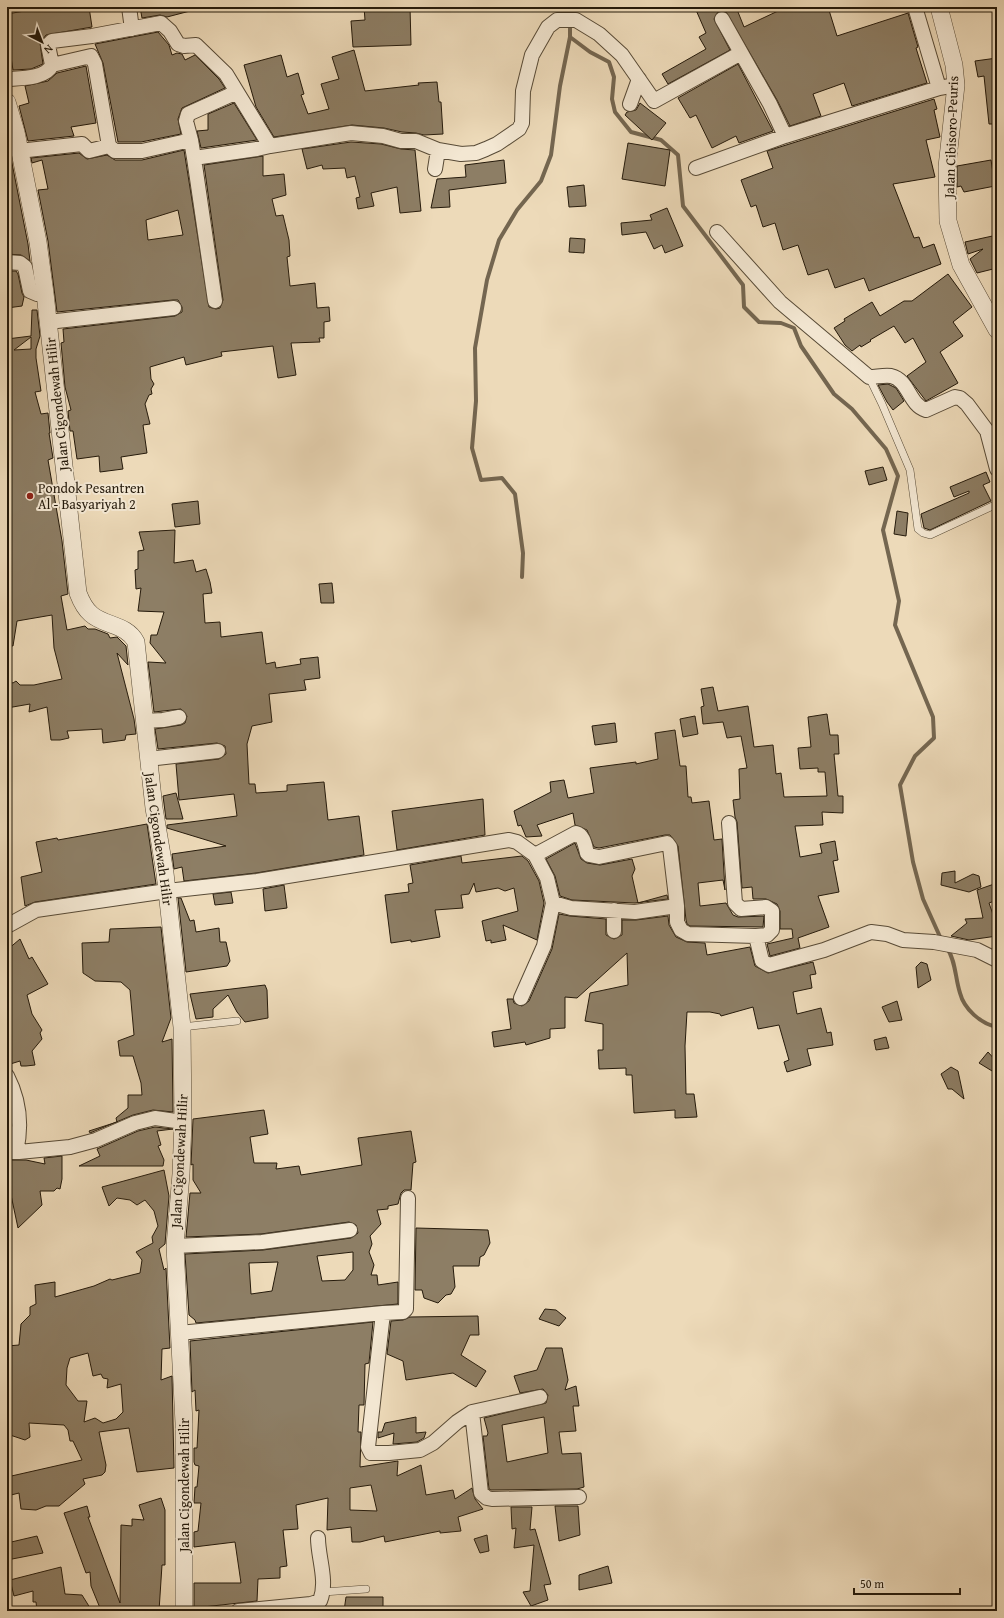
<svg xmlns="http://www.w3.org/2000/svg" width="1004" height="1618" viewBox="0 0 1004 1618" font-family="'Gentium Book Plus',serif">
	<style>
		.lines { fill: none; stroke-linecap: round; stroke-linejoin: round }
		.stream { stroke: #746650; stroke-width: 4 }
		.building { fill: #8d7e65; stroke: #251a0b; fill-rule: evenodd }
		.service-casing { stroke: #574a36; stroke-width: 8 }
		.minor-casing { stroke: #574a36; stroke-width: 16 }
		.tertiary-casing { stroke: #574a36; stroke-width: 18 }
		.service { stroke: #f3e7d2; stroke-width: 7 }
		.minor { stroke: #f3e7d2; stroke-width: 14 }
		.tertiary { stroke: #f3e7d2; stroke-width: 17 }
		.poi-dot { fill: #8f2418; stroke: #f3e7d2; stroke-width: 1.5 }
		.labels { text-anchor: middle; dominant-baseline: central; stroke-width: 4; stroke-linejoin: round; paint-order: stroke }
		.street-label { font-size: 14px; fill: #251a0b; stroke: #f3e7d2 }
		.poi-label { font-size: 14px; fill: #251a0b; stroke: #f3e7d2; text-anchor: start }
	</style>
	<rect width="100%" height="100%" fill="#eddab9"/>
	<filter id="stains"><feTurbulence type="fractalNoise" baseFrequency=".005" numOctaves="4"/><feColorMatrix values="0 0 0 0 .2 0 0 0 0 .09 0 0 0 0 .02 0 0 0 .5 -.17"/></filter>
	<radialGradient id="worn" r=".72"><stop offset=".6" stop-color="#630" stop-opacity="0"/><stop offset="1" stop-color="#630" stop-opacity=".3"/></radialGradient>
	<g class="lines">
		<!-- stream -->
		<path class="stream" d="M570,7V37L590,52L609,62L614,77L612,99L615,112L631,132L661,140L678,155L683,206L743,285L744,307L759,322L781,323L794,328L801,346L834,394L852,409L886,449L898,476L883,530L899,601L895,625L933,717L934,738L915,756L900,785L913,862L923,899L941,939
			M522,577L523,553L515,494L502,478L481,480L472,448L476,401L475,348L487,280L499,240L517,210L541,181L551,155L560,86L570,37
			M947,948C956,961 955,978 960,993C964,1009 981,1024 997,1027"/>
	</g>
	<!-- building -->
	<path class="building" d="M48,7H89L92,27L46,35L40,43L43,64L31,69L13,70L7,33V14Z
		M140,7H190V11L167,17L160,15L142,18Z
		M364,7H410L411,45L353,47L351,21L365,20Z
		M702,7H736L744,27L778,11L777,7H828L837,36L908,13L918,47L916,48L927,83L852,106L844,83L813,94L821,116L790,126L777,100L726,12H718L714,19L730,50L668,84L662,74L706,49L699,37L706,33L696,10Z
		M158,32L169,45L172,55L177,53L182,54L185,60L195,55L219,79L225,88L182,108L178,119L181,134L141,142H118L103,63L95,44Z
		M354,50L365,91L419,85L418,83L437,82L439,102H441L443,134L424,135L416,133L402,132L384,128L352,125L274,137L256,107L244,65L281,55L287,77L298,73L304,94L301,95L308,114L329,109L321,84L339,79L332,57Z
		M997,58V124H989L984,76L978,77L975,61Z
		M738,64L773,131L739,143L736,136L712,148L696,115L690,118L678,98Z
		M86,66L96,123L71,127L74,136L28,141L19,106L29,103L25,86L48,81L57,73Z
		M934,99L937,109L934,110L940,137L926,140L935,177L893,184L914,238L919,237L923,248L934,244L941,264L869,291L864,278L835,288L828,269L808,275L798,245L783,250L775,223L763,227L756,205L751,207L741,180L773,168L767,151Z
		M234,103L257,140L201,148L197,131L208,130V114Z
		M640,103L666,123L652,140L625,115L627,112L636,110Z
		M7,138L28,244L30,261L21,255L7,254Z
		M351,142L381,144L401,149L415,150L421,211L400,213L397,187L371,193L374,206L358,209L356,198L360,197L355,176L347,178L345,168L323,169L322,165L307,169L302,149Z
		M628,143L670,150L665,186L622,179Z
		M184,150L209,307L216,309L220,308L223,300L204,165L263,156V176L284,174L286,195L272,199L276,216L283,215L289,240L290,256L287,257L290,286L315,283L317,308L329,307L330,321L324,322V338H319L320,342L291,343L296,375L278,378L273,346L221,352L222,356L186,365L184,357L150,367L151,379L154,384L151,389L152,394L149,395L145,404L150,424L143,425L147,453L121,457L123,469L100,472L99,456L77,459L73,431H70L68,411L71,410L65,387L61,343L64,342L63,329L175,316L182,312V307L178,300H173L57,312L48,241L38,190L48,189L42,160L32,163L31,158L79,153L87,159L107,155L115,160H142ZM178,210L183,235L148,240L146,220Z
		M504,160L506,183L449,190L450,207L431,208L437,179L466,177L465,165Z
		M991,160L995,186L964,192L961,186L957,187V166Z
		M584,185L586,206L569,207L567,187Z
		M667,208L683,246L665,253L662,245L654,249L646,232L622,235L621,223L652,220L650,215Z
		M997,235V268L977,273L970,259L983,249L968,254L965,242Z
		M570,238L585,239L584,253L569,252Z
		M7,271H16L18,274L22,293L24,297L22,306L7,308Z
		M948,274L972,307L953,322L963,336L940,352L958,383L926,401L907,376L926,362L913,338L905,343L894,326L870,340L871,341L861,347L860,345L852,351L845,345L834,328L845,321L844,319L872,302L880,316L904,301H912Z
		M32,310H37L40,336L36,349V358L41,391L35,392L41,414L48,413L50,433H49L53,458L48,460L62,541L68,594L61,596L67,630L85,626L88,629H95L108,634L110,638L117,637L126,646L128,665L117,653L134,719L136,734L126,735L125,740L103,743L102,729L67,731L69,738L60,740H51L47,707L29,712L30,704L7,708V681L13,683L16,681L20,685H34L62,679L54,648L52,615L17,621L13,646L7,645V339L31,336ZM31,337V349L14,350Z
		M888,384L896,388L904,401L893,410L887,402L878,385Z
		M883,467L887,480L869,485L865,471Z
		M986,472L990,482L983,485L991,501L930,530L924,528L921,514L969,493V491L954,497L950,487Z
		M198,501L200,524L175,527L172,504Z
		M897,511L908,513L906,536L894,534Z
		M175,530L174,563L193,560L196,572L206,569L210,582L212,593L203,594L205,623L220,622L221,637L262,632L266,664L275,662L276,668L301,664L300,659L318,657L320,678L304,680L306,690L269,694L272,722L252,726L247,744L249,784H255L256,793L287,791V785L324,782L328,820L359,816L364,855L256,873L184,881L182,867L174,869L172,854L226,846L167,828V825L237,816L234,794L179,800L176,764L219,759L226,754L225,746L217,743L158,749L155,729L181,725L185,723L187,716L181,709L154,712L148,662L166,663L150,643L151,635H157L164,612L138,611L141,588L136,589L135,570L138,569V551L144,550L139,532Z
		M332,583L334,603H321L319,584Z
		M713,687L718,711L748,706L754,747L773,745L776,774L781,773L784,797L827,796L825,772H818V768L800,769L798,748L811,747L808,717L827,714L830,735H838L839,754H834L838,796H843V813L822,812L823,825L795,826L800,857L822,853L820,844L835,841L838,860L833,861L839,892L818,896L829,927L798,938L800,948L770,956L767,944L793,938L792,929H780V911L777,904L766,899H753L752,887L742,888L737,822L735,817L733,800L740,799L739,769L747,768L741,736L727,738L723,722L703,724L701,707L704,706L701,689Z
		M695,716L698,734L683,737L680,719Z
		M615,723L617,742L595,745L592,726Z
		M675,730L680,766H686L688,797H691L692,803L709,801L714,840L722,839L725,890L723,880L698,883L700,906L726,903L733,915L738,917L764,916L763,927L690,926L687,924L686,920L678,846L670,835H665L599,848L594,847L587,830L575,825L573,813L537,825L542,836L526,837L521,825L518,826L514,811L551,792L550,782L564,780L568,798L594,793L590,768L636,762V764L658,759L655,733Z
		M176,793L183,819H166L163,796Z
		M483,799L485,835L397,850L392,811Z
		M147,824L156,884L35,902L25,906L21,877L42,872L36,842L57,838L58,840Z
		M575,843L581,859L587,863L600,865L632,859L635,869L632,876L638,903L667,895L668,899L635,903L572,900L560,896L555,876L546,859Z
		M461,856L462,863L522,856L528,861L539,881L544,903L537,940L503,925L506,940L491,943V940L486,941L482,921L518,911L514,888L505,891L498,888L476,892L474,883L469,894L461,895L463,908L435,910L440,937L411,942V940L391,943L385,895L409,892L408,884L413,883L410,865Z
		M955,871V883L973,874L979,876L981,887L969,892L941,885L942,873Z
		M997,883V900L989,903L997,926V936L969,940L951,936L967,923L965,919L983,918L977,890Z
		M284,885L287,908L265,911L263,889Z
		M231,892L233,903L215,905L213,894Z
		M178,898H181L190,921L194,920L196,932L219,928L220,942H226L230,961L227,966L186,972Z
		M559,914L570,916L606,919V935L614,939L622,935V920H636L668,916L669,925L676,937L687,942L705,943L707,955L750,947L755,966L768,973L813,962L816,974L810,975L812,988L793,992L797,1014L821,1008L827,1033L831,1032L833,1045L807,1049L811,1065L787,1072L784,1062L789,1060L779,1025L758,1029L753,1007L721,1016L720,1014L710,1012H687L685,1046L686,1094H694L697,1117L675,1118V1110L634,1113L632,1075H626V1068L599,1069L598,1050H603V1024L585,1021L590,993L628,985L627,953L577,998L565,997V1028L550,1029V1038L526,1045L525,1042L494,1047L492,1032L511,1029L507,999H513L514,1003L522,1006L529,1001L552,949Z
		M161,927L171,1018L162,1042L172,1039L173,1112L153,1110L133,1115L90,1133L89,1131L117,1122L116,1118L128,1108V1095H142L141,1083L133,1056H120L118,1041L134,1035L130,990L121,982L95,981L83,973L82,943L109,942L110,929Z
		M20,939L29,959L32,957L48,984L27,995L32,1014L42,1030L40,1033L42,1039L32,1051L35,1065L26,1066H21L20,1061L7,1065V950Z
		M921,962L927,964L931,980L918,988L916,967Z
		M265,985L267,990L268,1018L245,1022L237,1012L228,995L213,1009V1017L196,1019L190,994Z
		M897,1001L902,1020L889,1022L882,1007Z
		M886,1037L889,1048L876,1050L874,1040Z
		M988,1052L997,1062V1074L979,1063Z
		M951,1067L958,1071L964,1099L952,1089H948L941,1074Z
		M264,1110L268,1134L250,1137L254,1163H277L276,1169L299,1166L301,1175L362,1165L358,1138L411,1131L416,1162L413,1163L411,1190H404L401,1193L398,1204L388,1206V1209L377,1210L381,1224L370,1236L372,1244L369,1252L374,1265L371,1275H377L378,1285L398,1282V1304L196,1323L195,1320L189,1315L185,1254L263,1250L351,1238L358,1233L356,1225L349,1222L261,1234L186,1237L190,1193H201L193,1180V1164L191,1165L193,1119ZM353,1252V1270L345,1280L322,1281L317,1256ZM278,1262L272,1291L251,1294L249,1263Z
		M155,1127L173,1129L157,1131L161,1145L158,1146L164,1160L163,1166H79L100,1156L97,1149L138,1131Z
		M62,1156V1179L60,1189L57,1188L54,1191H40L42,1205L18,1228L11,1195L7,1197V1160H26L45,1164L44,1158Z
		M164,1170L169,1196L165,1244L159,1249L164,1270L166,1268L170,1348L162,1349L161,1380L172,1376L174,1468L137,1472L129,1428L99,1432L106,1465L105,1472L102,1475L83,1479L85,1484L59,1506H46L36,1510L21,1509L19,1493L7,1496V1477L82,1460L73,1441H70L68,1430L64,1425L29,1423L30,1437L25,1440L7,1434V1346L19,1345L21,1324L30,1315V1307L36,1304L35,1285L55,1282V1297L94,1286L110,1279L112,1280L140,1273L142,1260L136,1252L153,1243L152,1237L158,1226L154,1211L145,1200L137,1205L130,1200L117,1198L109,1206L102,1187ZM88,1353L93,1376L101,1374L103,1378L108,1379L107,1388L121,1384L123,1412L116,1419L103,1423L95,1418L84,1422L87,1401H78L66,1385L67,1368L70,1358Z
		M416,1228L488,1230L490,1243L484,1255L480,1257L479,1266H453L455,1287L451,1294L446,1295L438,1303L424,1298L422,1290H415Z
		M545,1309L556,1310L566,1318L559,1326L539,1319Z
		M478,1316L479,1335H470L461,1355L486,1371L476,1387L453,1373L406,1380L403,1361L387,1354L391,1321L403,1320L410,1317Z
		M373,1322L369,1363L365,1364L364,1405H359L358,1432H361L360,1467L398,1461L397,1476L421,1465L426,1495L453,1490L455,1499L472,1488L475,1499L483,1509L458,1517L461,1531L440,1533V1531L385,1542L384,1536L360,1542H352L351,1527L327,1530L328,1498L296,1505L298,1529L283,1530L287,1566L280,1567V1578L258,1579L257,1601L194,1608V1583H241L235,1542L194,1547V1532L198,1531L201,1503H194L195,1487H197L199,1466L195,1465L194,1462V1448H197L199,1410L196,1411L195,1390L192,1392L190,1341ZM371,1485L377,1511L350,1510V1488Z
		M546,1348H562L568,1380L565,1390L576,1386L579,1406H573L576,1431L559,1432L562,1454L581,1453L584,1487L577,1489L491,1490L489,1489L483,1436H487L488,1433L484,1418L546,1403L548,1395L543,1389L520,1393L514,1376L537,1370ZM544,1417L548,1453L507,1462L502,1425Z
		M416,1417V1433L426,1432L424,1438L417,1442L393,1444L394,1433L378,1438V1432H382L385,1423Z
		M161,1498L165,1510V1565H162L159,1611H120V1608H100L91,1586L90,1572L86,1573L64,1513L87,1506L90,1517H88L120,1603L121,1525L132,1526V1519L144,1520L139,1505Z
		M555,1506H578L580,1535L559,1541Z
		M511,1507H532L530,1530L535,1529L551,1584L544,1585L548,1600L531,1606L523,1592L530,1591L534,1545L514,1548L516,1528L512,1529Z
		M487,1535L489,1551L480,1553L474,1539Z
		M37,1536L43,1553L7,1560V1543Z
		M608,1566L612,1583L579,1590V1575Z
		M61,1567L65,1594L82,1595L92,1611H37L36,1602H33V1591L14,1596L10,1580Z
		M346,1597H383V1611H344Z"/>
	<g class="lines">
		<!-- service casing -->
		<g class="service-casing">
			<path id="service" d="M869,377L882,404L910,470L918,529L923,533L930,535L997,504
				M182,1027L237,1021
				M323,1592L366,1589"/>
		</g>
		<!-- minor casing -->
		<g class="minor-casing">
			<path id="minor" d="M129,7L132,29
				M915,7L939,88
				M722,19L770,104L785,136
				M52,65L91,56L95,64L109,146L115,151H142L191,140L194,158L257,149L270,146L351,133L383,136L401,141H416L438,150L461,154L476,153L486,149L497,144L519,129L522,123L523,91L532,55L548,27L557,20H576L599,34L622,55L654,101L741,53
				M7,79C20,78 46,79 52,65L48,45L52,41L92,36L161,23L170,31L178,44L184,46L196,45L226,74L270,146
				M630,104L639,79
				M191,140L186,121L188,114L237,92
				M19,151L82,144L89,151L109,146
				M194,158L215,301
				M696,168L785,136L939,88L956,85
				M435,169L438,150
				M717,232L780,302L869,377C876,377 884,375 891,376C909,380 909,405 926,410L955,397L960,398L967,404L987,431L997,469
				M7,262L20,263L25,267L30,291L37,294L45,293
				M48,322L174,308
				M144,721L163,720L179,717
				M148,759L218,751
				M729,823L735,903L741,909L766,907L772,911V930L767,935L756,936
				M535,855L576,833C584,835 585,846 587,853L589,855L599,857L667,843L670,847L677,906V922L681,930L688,934L756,936L762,961L769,965L824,950L871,932L887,934L903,940L934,942L977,950L997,960
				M553,903L571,908L635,912L677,906
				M7,926L36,910L167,891L257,881L509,840L517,842L535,855L547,878L553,903L544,946L521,998
				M614,931V910
				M7,1076C20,1101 22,1126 16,1152
				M7,1152H19L70,1147L96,1140L135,1123L155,1118L183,1122
				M175,1246L262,1242L350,1230
				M383,1313L368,1447L371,1453H389L420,1450L433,1443L457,1422L472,1412L540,1397
				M179,1333L383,1313L403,1312L406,1309L408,1198
				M472,1412L481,1493L487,1498L492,1499L579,1497
				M238,1611L311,1604L320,1601C328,1581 318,1558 318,1538"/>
		</g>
		<!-- tertiary casing -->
		<g class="tertiary-casing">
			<path id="tertiary" d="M939,7L954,65L956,85L947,167L948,221L961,265L997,330
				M7,102L16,132L38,242L45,293L78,593C81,601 84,608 91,614C104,626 127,624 136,642L154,808L165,873L182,1027L183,1122L181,1174L175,1246L184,1423V1611"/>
		</g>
		<!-- service -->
		<use href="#service" class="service"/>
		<!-- minor -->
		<use href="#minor" class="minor"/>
		<!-- tertiary -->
		<use href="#tertiary" class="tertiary"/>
	</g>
	<!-- markers -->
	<circle class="poi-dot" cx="30" cy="496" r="4"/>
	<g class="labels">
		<!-- street labels -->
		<g class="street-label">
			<text transform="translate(951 137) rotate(-88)">Jalan Cibisoro-Peuris</text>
			<text transform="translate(57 404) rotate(-96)">Jalan Cigondewah Hilir</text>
			<text transform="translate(159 839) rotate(82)">Jalan Cigondewah Hilir</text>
			<text transform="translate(179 1161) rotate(-87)">Jalan Cigondewah Hilir</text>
			<text transform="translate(184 1485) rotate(-90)">Jalan Cigondewah Hilir</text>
		</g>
		<!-- poi labels -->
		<g class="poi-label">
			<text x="38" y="488">Pondok Pesantren<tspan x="38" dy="16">Al - Basyariyah 2</tspan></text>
		</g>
	</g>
	<!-- margin -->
	<rect width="1004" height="1618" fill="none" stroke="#eddab9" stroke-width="24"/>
	<rect x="8" y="8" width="988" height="1602" fill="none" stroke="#251a0b" stroke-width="2"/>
	<rect x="12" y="12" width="980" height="1594" fill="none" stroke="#251a0b"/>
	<!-- north arrow -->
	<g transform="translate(42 42) rotate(138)" stroke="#f3e7d2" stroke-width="3" paint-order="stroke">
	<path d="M0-3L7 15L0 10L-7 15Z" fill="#251a0b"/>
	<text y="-6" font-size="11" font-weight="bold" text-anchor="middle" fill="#251a0b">N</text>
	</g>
	<!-- scale -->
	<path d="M854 1588v6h106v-6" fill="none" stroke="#251a0b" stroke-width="2"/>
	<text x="860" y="1588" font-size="12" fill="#251a0b" stroke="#f3e7d2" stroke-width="3" paint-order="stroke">50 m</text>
	<rect width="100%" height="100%" filter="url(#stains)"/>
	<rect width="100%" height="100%" fill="url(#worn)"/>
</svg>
